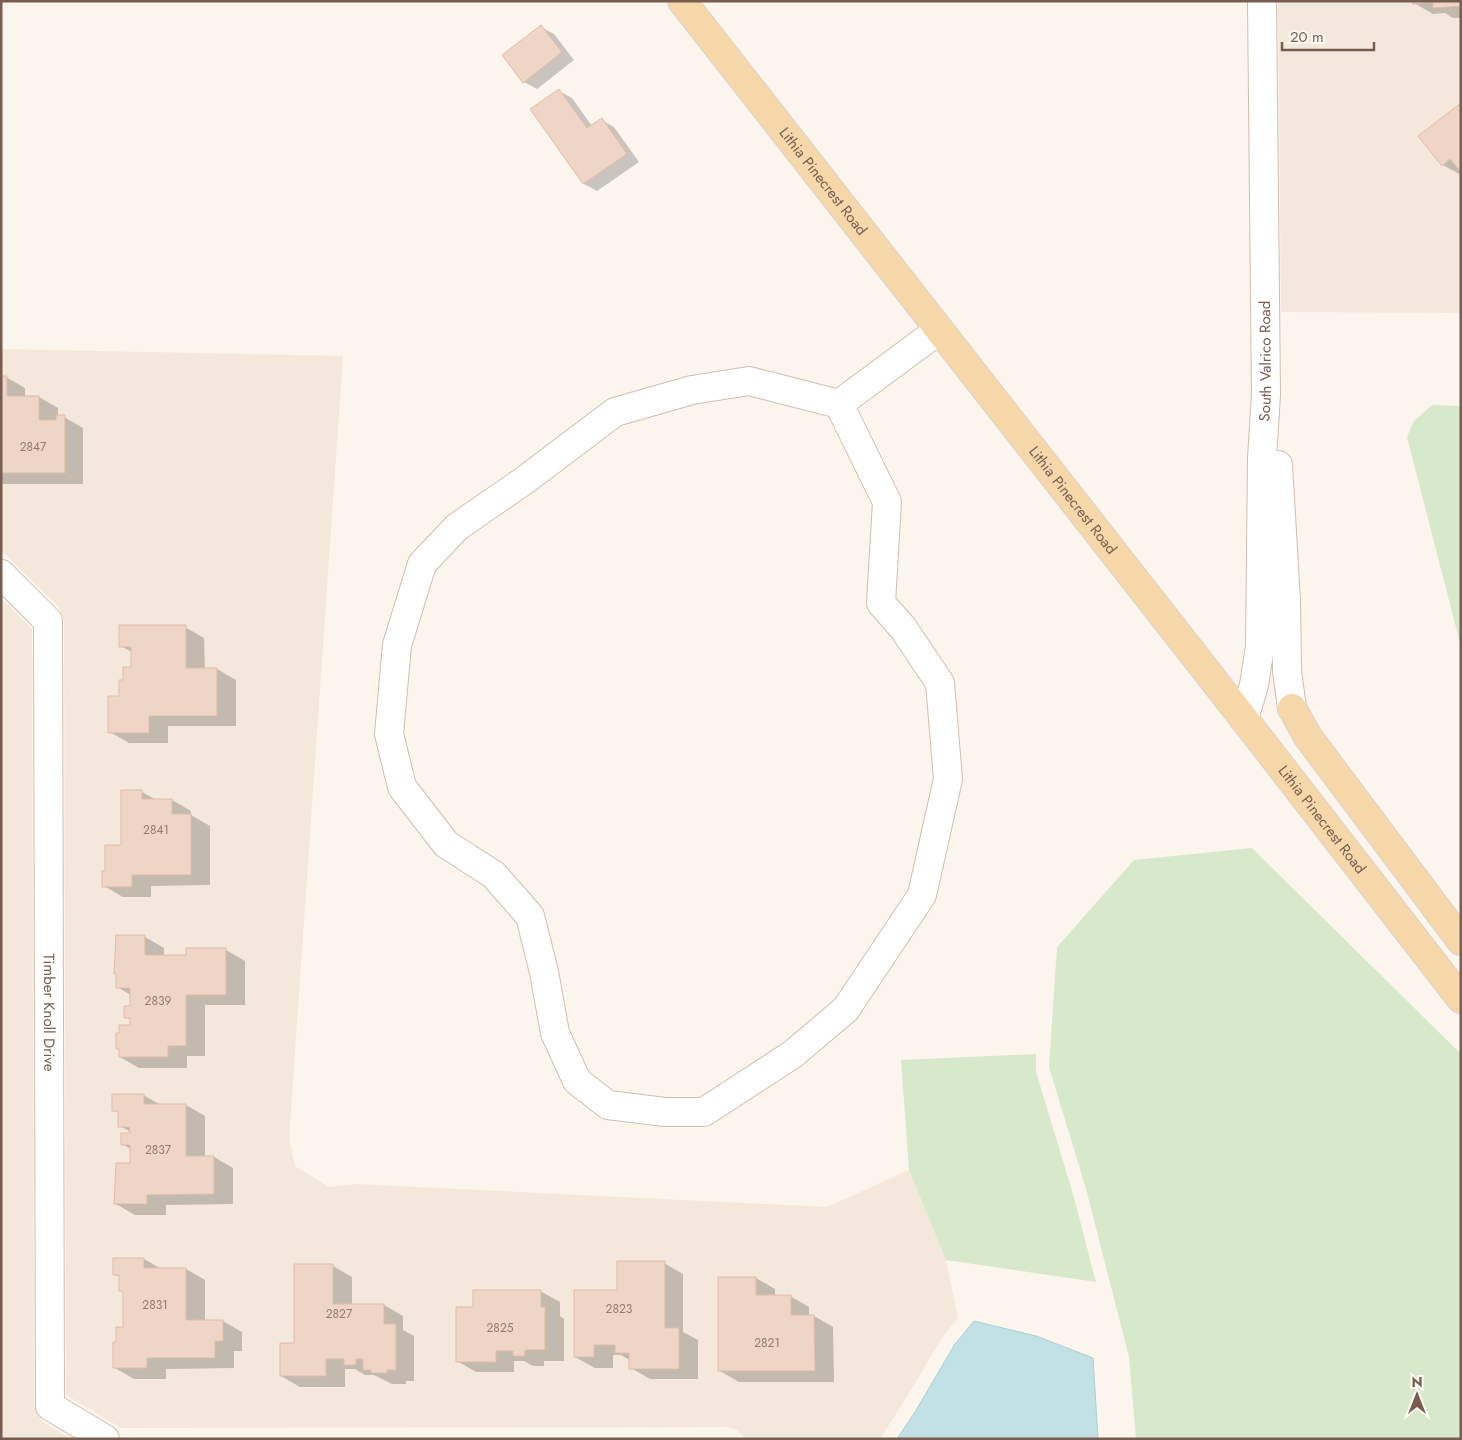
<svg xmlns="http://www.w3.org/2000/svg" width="1462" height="1440" viewBox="0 0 1462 1440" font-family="Jost,sans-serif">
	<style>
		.residential { fill: #f3e8db }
		.green { fill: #d8e9cb }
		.water { fill: #c1e1e5; stroke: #a8d0d6 }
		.shadow { fill: #0003 }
		.building { fill: #efd5c6; stroke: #e1bca7 }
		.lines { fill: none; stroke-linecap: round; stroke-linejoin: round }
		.minor-casing { stroke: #cebeb2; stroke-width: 30 }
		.major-casing { stroke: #d9d2ce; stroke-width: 30 }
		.minor { stroke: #fff; stroke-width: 28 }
		.major { stroke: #f5d7aa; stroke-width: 28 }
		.labels { text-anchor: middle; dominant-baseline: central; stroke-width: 4; stroke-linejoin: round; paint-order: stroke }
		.number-label { font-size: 12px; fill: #947b6e }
		.street-label { font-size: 15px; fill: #765d50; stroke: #fefaf3 }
	</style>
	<rect width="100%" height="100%" fill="#fcf5ed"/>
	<!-- residential -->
	<path class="residential" d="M1278,1H1461V313L1281,312Z
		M1,349L343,356L289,1139L295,1166L329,1187L356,1184L827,1207L909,1170L946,1260L958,1318L943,1336L903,1403L880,1439H746L737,1430L727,1427L121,1428L66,1395L64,621L59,607L1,550Z
		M1,598L32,629L34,1406L43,1422L71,1439H1Z"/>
	<!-- green -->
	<path class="green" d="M1432,405L1461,406V647L1407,437L1414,421Z
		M1252,848L1461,1054V1439H1136L1129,1357L1086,1189L1049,1067L1057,947L1134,860Z
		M1036,1054V1072L1073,1194L1096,1282L946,1260L909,1170L901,1060Z"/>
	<!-- water -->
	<path class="water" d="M974,1321L1036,1336L1093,1358L1098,1439H897L915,1412L955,1344Z"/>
	<!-- shadow -->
	<path class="shadow" d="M1414,1H1461V18H1453L1445,13L1433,14L1414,3Z
		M541,27L554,34L574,60L537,89L524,82Z
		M559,91L572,98L592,126L602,120L614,127L639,162L597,191L584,184L532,110Z
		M1461,104V175L1443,165Z
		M1,377H6L25,388V397H39L58,408V417H64L83,428V484H1Z
		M185,627L204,638L205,669H217L236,680V726H168V743H129L110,732L125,682L132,668V652L121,646Z
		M142,792L156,800H172L191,811V815L210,826V885L151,886V897H123L104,886L106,872L122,847Z
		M117,937H145L164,948V957H188L226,950L245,961V1005H205V1056H187V1068H139L120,1057V1050L117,1048L132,1026L131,1020L126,1017L131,1008V995L117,987Z
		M143,1095L161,1105H186L205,1116V1157H214L233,1168V1204L166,1205V1215H135L116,1204L131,1164V1149L122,1144L131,1135V1132L120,1126V1113L114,1110Z
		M144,1259L161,1269H186L205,1280V1321H223L242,1332V1351H234V1368L166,1369V1379H134L115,1368L117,1343L124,1328V1292L120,1290V1277L114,1274Z
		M664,1263L683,1274V1332L698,1340V1379H650L631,1368V1361L621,1355H613V1368H595L575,1357L618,1291Z
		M333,1266L352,1277V1305H384L403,1316V1330L414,1336V1381H406V1384H392L374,1375H365L355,1369H345V1387H300L281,1376Z
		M720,1278H756L775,1289V1296H790L809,1307V1316H814L833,1327L834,1382H739L720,1371Z
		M540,1291L560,1302V1316L564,1319V1361H544V1366H533L524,1361H514V1372H476L457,1361L474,1308Z"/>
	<!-- building -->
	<path class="building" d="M1413,1H1461V6L1433,8V2L1413,4Z
		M541,25L562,52L523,83L502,55Z
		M559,89L587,128L602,118L627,154L583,184L530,109Z
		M1461,103V172L1450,159L1442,166L1418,136Z
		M1,376H7V396H39V420H56V415H65V473H1Z
		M119,625H186V668H217V716H149V733H108V696H119V680H123V667H131V647H119Z
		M121,790H142V799H172V814H191V875H132V887H102V871H105V845H121Z
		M116,935H145V955H186V948H226V995H186V1046H168V1057H119V1049H116V1033H119V1025H130V1018H124V1006H130V988H116V974H114Z
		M112,1094H144V1104H186V1156H214V1194L147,1195V1204H114L116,1163H130V1145H121V1133H130L129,1127H118V1111H112Z
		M113,1258H144V1268H186V1320H223V1341H215V1358H147V1368H113V1342H116V1327H123V1291H119V1275H113Z
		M617,1261H665V1328H679V1369H629V1353H615V1345H594V1357H574V1290H617Z
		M294,1264H333V1304H384V1324H396V1370H387V1373H371V1370H363V1359H356V1365H344V1359H326V1376H280V1343H294Z
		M718,1277H756V1295H791V1315H814L815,1371H718Z
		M473,1290H541V1307H545V1350H525V1356H513V1351H496V1362H456V1307H473Z"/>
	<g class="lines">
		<!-- minor casing -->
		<g class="minor-casing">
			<g id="minor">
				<path d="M839,404L887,502L881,603L903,628L940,683L948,779L922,895L846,1009L793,1054L704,1112H665L608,1105L577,1081L555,1033L544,972L530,916L494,875L446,844L402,787L389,734L397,645L422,564L457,527L525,480L615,412L692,390L749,381L839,404L939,330"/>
				<path d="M1278,465L1286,600L1287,671L1292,708"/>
				<path id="s1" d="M1,574L48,621L50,1406L105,1439"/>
				<path id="s2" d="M1244,719L1254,685L1260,647L1262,458L1266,395L1262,1"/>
			</g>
		</g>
		<!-- major casing -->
		<g class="major-casing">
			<g id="major">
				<path id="s3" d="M682,1L1244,719L1461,999"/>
				<path d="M1292,708L1308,737L1461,941"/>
			</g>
		</g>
		<!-- minor -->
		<use href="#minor" class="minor"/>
		<!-- major -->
		<use href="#major" class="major"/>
	</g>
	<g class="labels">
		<!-- number labels -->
		<g class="number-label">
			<text x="33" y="447">2847</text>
			<text x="156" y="830">2841</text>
			<text x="158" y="1001">2839</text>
			<text x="158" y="1150">2837</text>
			<text x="155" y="1305">2831</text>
			<text x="619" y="1309">2823</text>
			<text x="339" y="1314">2827</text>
			<text x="500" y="1328">2825</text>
			<text x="767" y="1343">2821</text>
		</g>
		<!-- street labels -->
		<g class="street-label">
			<text stroke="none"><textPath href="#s3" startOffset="229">Lithia Pinecrest Road</textPath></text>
			<text stroke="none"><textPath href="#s2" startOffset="360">South Valrico Road</textPath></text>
			<text stroke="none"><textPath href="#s3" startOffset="634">Lithia Pinecrest Road</textPath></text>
			<text stroke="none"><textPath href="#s3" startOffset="1039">Lithia Pinecrest Road</textPath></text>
			<text stroke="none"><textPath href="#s1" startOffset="458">Timber Knoll Drive</textPath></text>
		</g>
	</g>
	<!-- border -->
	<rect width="1462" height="1440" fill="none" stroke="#765d50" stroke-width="5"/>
	<!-- north arrow -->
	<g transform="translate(1417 1395)" stroke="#fefaf3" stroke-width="4" paint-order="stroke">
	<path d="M0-4L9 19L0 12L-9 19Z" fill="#765d50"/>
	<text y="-8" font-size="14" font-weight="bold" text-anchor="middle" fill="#765d50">N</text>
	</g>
	<!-- scale -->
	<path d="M1282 42v8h92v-8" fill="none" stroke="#765d50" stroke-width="2.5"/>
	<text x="1290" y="42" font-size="15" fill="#765d50" stroke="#fefaf3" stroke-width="4" paint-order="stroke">20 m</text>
</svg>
